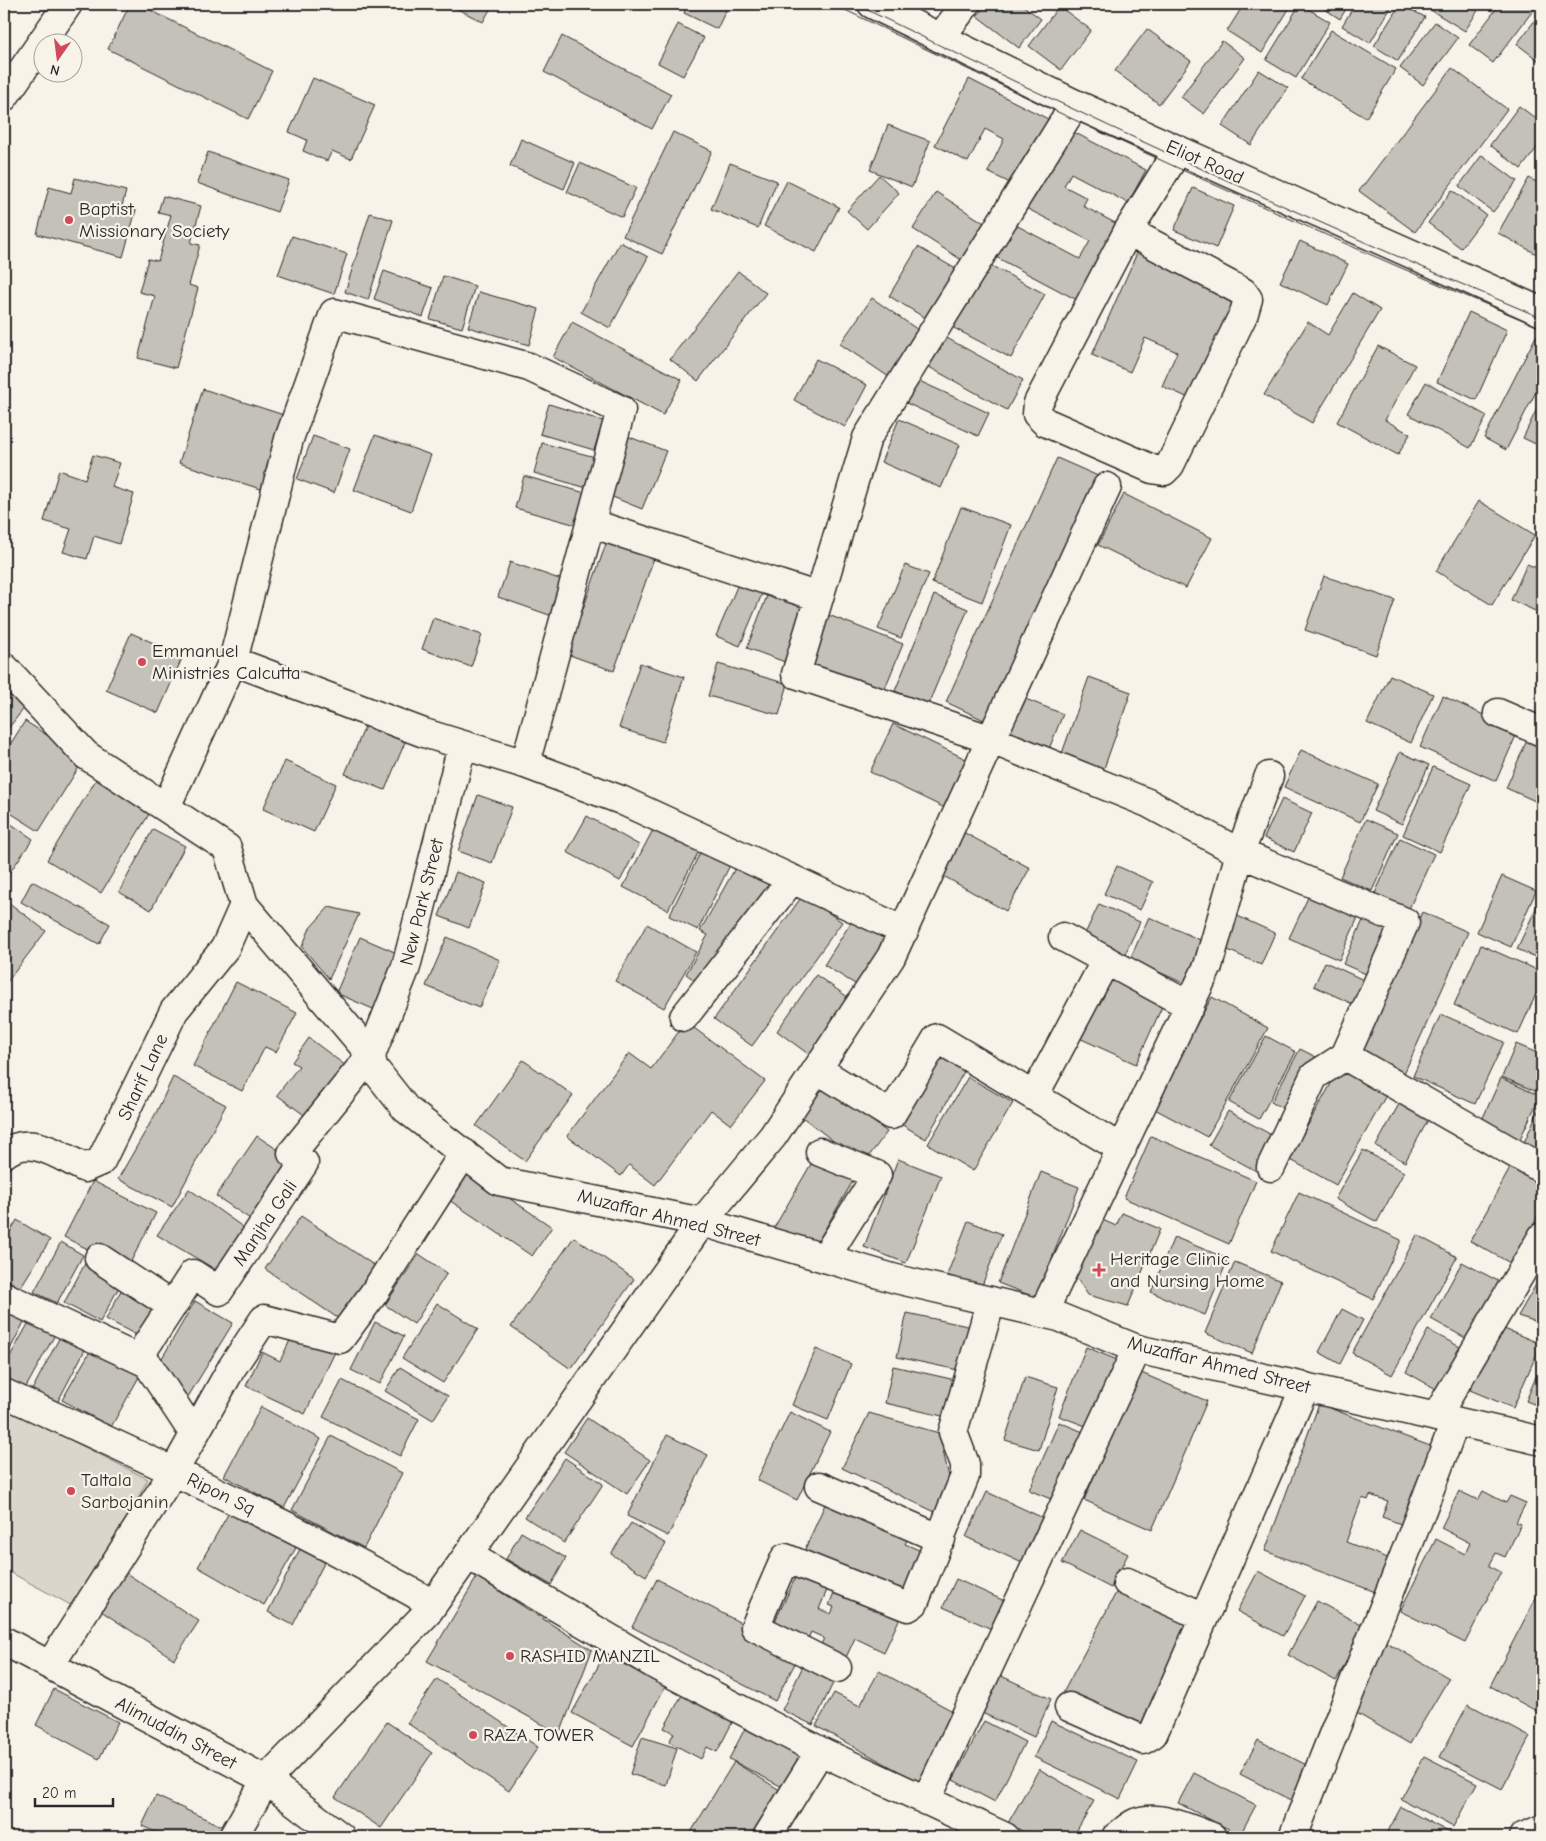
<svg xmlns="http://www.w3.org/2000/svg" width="1546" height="1841" viewBox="0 0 1546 1841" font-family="'Comic Neue',sans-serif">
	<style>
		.green { fill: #dad6cc; stroke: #82807c }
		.building { fill: #c4c1b9; stroke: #2b2b2b }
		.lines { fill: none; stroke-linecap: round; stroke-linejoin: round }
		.minor-casing { stroke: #2b2b2b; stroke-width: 31 }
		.tertiary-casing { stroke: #2b2b2b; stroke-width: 31 }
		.secondary-casing { stroke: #2b2b2b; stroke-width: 31 }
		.primary-casing { stroke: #2b2b2b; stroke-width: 31 }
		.minor { stroke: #f7f3e8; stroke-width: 28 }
		.tertiary { stroke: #f7f3e8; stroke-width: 28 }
		.secondary { stroke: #f7f3e8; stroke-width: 28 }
		.primary { stroke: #f7f3e8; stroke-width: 28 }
		.tram { stroke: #2b2b2b; stroke-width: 1 }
		.poi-dot { fill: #d1495b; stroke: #f7f3e8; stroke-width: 2 }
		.labels { text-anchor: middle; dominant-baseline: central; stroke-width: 4.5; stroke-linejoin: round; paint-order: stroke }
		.street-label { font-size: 19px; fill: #2b2b2b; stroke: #f7f3e8 }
		.poi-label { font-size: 19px; fill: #2b2b2b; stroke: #f7f3e8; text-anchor: start }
	</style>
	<rect width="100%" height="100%" fill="#f7f3e8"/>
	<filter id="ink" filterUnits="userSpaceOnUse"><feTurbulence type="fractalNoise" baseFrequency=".02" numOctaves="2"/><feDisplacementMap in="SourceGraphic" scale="10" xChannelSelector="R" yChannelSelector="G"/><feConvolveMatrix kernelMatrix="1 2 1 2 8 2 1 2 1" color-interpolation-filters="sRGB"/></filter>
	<g filter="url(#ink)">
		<!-- green -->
		<path class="green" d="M4,1406L148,1479L78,1609L4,1569Z"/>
		<!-- building -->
		<path class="building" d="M130,4H138L272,71L248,119L108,49Z
			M448,4H493L483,22Z
			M688,4H729L717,29L684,13Z
			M987,4H1021L1041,19L1019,48L977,16Z
			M1244,4H1292L1262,53L1227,31Z
			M1300,4L1330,22L1296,78L1266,60Z
			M1322,4H1349L1340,19L1320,6Z
			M1355,4H1393L1370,43L1342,26Z
			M1400,4L1425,17L1398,61L1374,46Z
			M1433,4H1482L1465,31L1429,9Z
			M1500,4H1538L1493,63L1469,45Z
			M1059,6L1091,30L1061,70L1029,46Z
			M1542,11V63L1517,44Z
			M1435,22L1458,38L1423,85L1400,68Z
			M678,24L704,38L683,76L658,63Z
			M1147,29L1191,61L1159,104L1115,71Z
			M1331,30L1396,69L1366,118L1301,79Z
			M562,36L671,94L652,129L544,72Z
			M1222,41L1245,58L1204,114L1181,97Z
			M1452,68L1507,109L1415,232L1359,191Z
			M1259,70L1288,88L1251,145L1222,126Z
			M313,78L375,105L351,159L332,151L327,161L303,151L307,140L289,132Z
			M969,79L1054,122L1020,188L988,172L1004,139L985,129L968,162L935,145Z
			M1519,106L1542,123V141L1521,169L1490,145Z
			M888,125L930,141L912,187L870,170Z
			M1066,128L1146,170L1128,203L1071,173L1064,186L1087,198L1083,206L1117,224L1077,300L994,256L1012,223L1080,259L1090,241L1024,207Z
			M673,132L712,151L662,254L623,236Z
			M521,139L575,163L564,189L510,166Z
			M208,152L289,180L277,212L197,183Z
			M1482,155L1517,181L1493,212L1459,186Z
			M580,163L636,188L622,217L567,192Z
			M730,163L777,181L758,228L711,209Z
			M879,175L899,193L867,229L847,211Z
			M75,178L126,191L122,206L136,210L123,257L37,234L49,187L71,193Z
			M1529,178L1542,185V257L1498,233Z
			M787,181L839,207L816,252L764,226Z
			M1193,188L1234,206L1216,248L1174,230Z
			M1452,190L1486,215L1461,248L1428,223Z
			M936,192L992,228L968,264L913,229Z
			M163,196L201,206L191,243L200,245L189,285L198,288L176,368L138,358L155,296L139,292L148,259L158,261L171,215L158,212Z
			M370,213L393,220L368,300L345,292Z
			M292,236L347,254L334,294L278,275Z
			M1300,241L1348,264L1328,305L1280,282Z
			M620,242L648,257L610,328L581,312Z
			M918,247L961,272L932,322L889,296Z
			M1137,253L1236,297L1191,399L1162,386L1177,352L1145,338L1130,372L1092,355Z
			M986,263L1045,294L1011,358L952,327Z
			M384,271L433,288L423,317L374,299Z
			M738,271L766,293L698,381L670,359Z
			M443,276L475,286L462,328L430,319Z
			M479,292L539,309L529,345L468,327Z
			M1353,293L1380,310L1312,423L1264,395L1308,322L1328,335Z
			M872,298L921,332L889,377L840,344Z
			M1469,312L1507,330L1476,400L1437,382Z
			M572,322L682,380L663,415L553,357Z
			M1536,336L1542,339V380L1506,450L1484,438Z
			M945,337L1023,380L1007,410L929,367Z
			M1378,346L1415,365L1385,420L1410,434L1398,455L1337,422Z
			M816,359L867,385L845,427L794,400Z
			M915,379L989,413L978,436L904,402Z
			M1426,382L1487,416L1470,448L1408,414Z
			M203,389L290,417L267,491L179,463Z
			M1542,398V447L1523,438Z
			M549,404L603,421L594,450L540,434Z
			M899,419L960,445L941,488L881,462Z
			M375,435L431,455L411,511L354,490Z
			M313,436L350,449L334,493L297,479Z
			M627,436L666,451L642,509L603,493Z
			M542,443L595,457L587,488L534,473Z
			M93,455L120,463L112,487L134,494L119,544L94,536L87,559L63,552L71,529L44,521L59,470L85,479Z
			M1057,458L1098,476L986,721L946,702Z
			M524,476L589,494L580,526L515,508Z
			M1124,494L1212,538L1186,588L1098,545Z
			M1479,501L1535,535L1492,605L1436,571Z
			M961,507L1011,525L982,602L932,583Z
			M607,541L654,558L614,671L567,654Z
			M510,562L568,582L555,617L498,597Z
			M1527,564L1542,570V614L1511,600Z
			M905,565L929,574L901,638L878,629Z
			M1324,576L1395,600L1376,655L1305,630Z
			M741,577L765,587L740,646L716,636Z
			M770,588L807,602L785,662L747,648Z
			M934,595L968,609L928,705L895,691Z
			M826,614L903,644L881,698L804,668Z
			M433,618L482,635L471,667L422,649Z
			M131,633L183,656L158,713L106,690Z
			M640,663L684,677L663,742L619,728Z
			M718,664L788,684L779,715L708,696Z
			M1390,675L1433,694L1411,743L1367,723Z
			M1089,677L1131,692L1102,774L1060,759Z
			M4,685L28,703L4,734Z
			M1018,696L1063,714L1047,754L1002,736Z
			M1443,696L1518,731L1496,781L1420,747Z
			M368,719L408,735L385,790L345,774Z
			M25,721L84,759L39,831L4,809V754Z
			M893,724L970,761L947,809L870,772Z
			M1531,731L1542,736V804L1506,788Z
			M1301,750L1378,784L1360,822L1284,787Z
			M1400,752L1429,765L1402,824L1373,811Z
			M285,761L336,784L314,832L263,809Z
			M1433,767L1471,784L1440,852L1403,835Z
			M100,773L154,806L101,893L47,860Z
			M478,795L512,807L492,863L458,851Z
			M1282,799L1312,813L1294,852L1264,838Z
			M587,816L639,845L620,881L567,852Z
			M4,819L33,839L10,872L4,868Z
			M1366,819L1398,833L1372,891L1340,877Z
			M655,826L700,849L668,910L623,887Z
			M153,829L185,846L151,910L119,892Z
			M961,831L1030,868L1006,911L938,873Z
			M1400,838L1434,854L1407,913L1373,898Z
			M702,849L731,863L698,930L669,916Z
			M737,865L775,886L704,987L686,974L708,935L700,931Z
			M1117,866L1153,882L1140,910L1104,894Z
			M456,872L486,883L469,928L439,916Z
			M1502,876L1536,891L1511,947L1477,932Z
			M32,881L110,924L99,944L21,902Z
			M1311,891L1360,913L1339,960L1289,938Z
			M803,895L842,922L752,1046L714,1019Z
			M4,899L46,931L4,986Z
			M1099,904L1140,922L1125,954L1084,936Z
			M1537,906L1542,909V960L1517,949Z
			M329,907L359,914L329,979L302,947L310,928Z
			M1422,912L1468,932L1402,1078L1357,1057Z
			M1233,914L1275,933L1261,965L1219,946Z
			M855,916L891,938L860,987L824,965Z
			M1365,916L1395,929L1373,977L1343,964Z
			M1149,917L1209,944L1190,986L1130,959Z
			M647,924L696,952L664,1008L615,981Z
			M360,937L404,956L380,1012L336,993Z
			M447,937L500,960L479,1008L426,986Z
			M1481,945L1542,972V981L1518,1034L1454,1005Z
			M1325,962L1370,983L1359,1007L1314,986Z
			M1107,972L1166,998L1136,1064L1077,1037Z
			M816,975L855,1002L815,1059L777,1031Z
			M236,982L297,1013L276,1052L265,1047L242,1091L193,1066Z
			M1212,997L1268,1028L1207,1137L1151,1107Z
			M1441,1014L1504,1042L1475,1104L1413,1076Z
			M686,1022L765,1081L731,1125L711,1110L655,1185L629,1165L621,1176L567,1136L629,1053L651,1069Z
			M1266,1036L1296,1052L1259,1119L1229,1102Z
			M309,1038L350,1069L311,1120L277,1095L299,1066L292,1062Z
			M1516,1044L1542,1055V1094L1502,1077Z
			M1300,1049L1320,1059L1291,1113L1271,1102Z
			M934,1050L966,1068L926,1139L894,1120Z
			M523,1060L573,1095L525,1161L476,1126Z
			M1342,1064L1389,1090L1336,1185L1289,1159Z
			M173,1077L226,1105L172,1207L118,1179L156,1113Z
			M968,1077L1013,1103L973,1171L928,1144Z
			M1501,1078L1540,1096L1520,1139L1481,1122Z
			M821,1082L887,1132L863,1164L797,1113Z
			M1404,1095L1433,1111L1405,1162L1376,1146Z
			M1542,1102V1156L1522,1147Z
			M1228,1111L1277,1138L1258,1172L1209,1145Z
			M257,1136L295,1161L253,1221L216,1196Z
			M1151,1136L1256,1181L1229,1244L1124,1198Z
			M1363,1150L1404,1172L1377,1222L1335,1199Z
			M815,1157L854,1179L813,1250L774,1228Z
			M898,1159L941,1176L906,1263L864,1247Z
			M1513,1163L1542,1178V1209L1512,1264L1470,1241Z
			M466,1169L552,1227L532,1256L446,1198Z
			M1041,1172L1079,1187L1037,1298L998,1283Z
			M93,1181L156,1213L127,1269L64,1237Z
			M189,1189L247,1230L218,1271L157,1235Z
			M1299,1192L1401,1240L1373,1299L1271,1251Z
			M1122,1213L1160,1229L1128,1306L1088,1295L1075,1276L1098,1218L1116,1226Z
			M301,1216L384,1272L348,1325L265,1269Z
			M17,1220L50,1240L20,1288L4,1277V1242Z
			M968,1221L1002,1234L981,1288L947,1275Z
			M1417,1235L1457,1257L1392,1375L1352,1353Z
			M574,1237L634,1279L571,1369L511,1327Z
			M1174,1237L1228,1259L1205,1315L1151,1292Z
			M61,1242L83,1255L57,1303L34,1292Z
			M419,1254L447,1273L414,1324L385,1305Z
			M89,1256L125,1276L100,1322L64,1303Z
			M1235,1262L1281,1281L1252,1353L1205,1333Z
			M1462,1262L1500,1282L1469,1340L1431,1319Z
			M1542,1274V1314L1539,1313L1537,1322L1518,1316Z
			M125,1283L161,1307L142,1338L106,1319Z
			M195,1301L233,1323L183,1405L158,1365Z
			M437,1303L478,1329L443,1383L402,1358Z
			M4,1307L26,1318L4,1361Z
			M1342,1309L1363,1320L1340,1364L1319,1352Z
			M907,1313L972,1327L963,1371L897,1357Z
			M32,1317L57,1331L25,1389L4,1377V1367Z
			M375,1322L404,1336L380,1384L351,1370Z
			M1497,1326L1541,1344L1513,1408L1470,1390Z
			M296,1328L337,1348L305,1414L246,1386L262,1352L280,1361Z
			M1428,1330L1462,1348L1438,1390L1406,1372Z
			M63,1331L88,1344L57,1403L32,1390Z
			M96,1341L144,1368L111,1427L62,1400Z
			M1086,1347L1117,1360L1091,1428L1059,1416Z
			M816,1349L851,1364L828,1420L792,1405Z
			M1542,1362V1407L1526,1401Z
			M893,1366L960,1381L951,1418L885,1403Z
			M400,1367L448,1396L433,1420L385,1391Z
			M1139,1372L1207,1401L1152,1530L1084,1500Z
			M1025,1377L1058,1387L1039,1450L1005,1440Z
			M342,1380L419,1419L400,1456L323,1417Z
			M1319,1404L1438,1449L1409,1527L1382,1517L1388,1501L1370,1495L1368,1500L1362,1498L1346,1542L1393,1560L1381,1594L1265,1551Z
			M261,1407L321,1439L284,1508L224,1476Z
			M790,1412L830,1432L797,1500L757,1480Z
			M869,1413L939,1433L952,1490L935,1512L842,1468Z
			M587,1418L650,1460L627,1494L564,1452Z
			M1059,1422L1088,1434L1058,1502L1029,1490Z
			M667,1435L708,1455L668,1536L627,1516Z
			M331,1436L402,1473L364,1548L292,1510Z
			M565,1458L603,1484L564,1543L525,1517Z
			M1459,1491L1478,1500L1483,1491L1506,1503L1510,1496L1526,1503L1516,1522L1521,1524L1505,1557L1496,1553L1489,1566L1501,1572L1465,1643L1400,1611L1436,1539L1465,1554L1470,1543L1441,1528Z
			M987,1492L1054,1523L1033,1568L966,1537Z
			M830,1493L912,1529L905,1544L926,1553L906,1601L802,1556Z
			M231,1509L297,1546L264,1605L198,1567Z
			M631,1523L666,1544L646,1576L611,1554Z
			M1080,1530L1128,1554L1111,1588L1062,1563Z
			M521,1532L566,1558L551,1585L506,1559Z
			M303,1543L328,1555L293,1625L268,1612Z
			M800,1568L830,1583L819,1609L831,1614L834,1607L829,1605L838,1583L904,1609L884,1652L855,1638L842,1666L817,1654L824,1638L811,1632L804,1648L770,1632Z
			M1258,1571L1305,1596L1283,1636L1237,1611Z
			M126,1573L199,1621L174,1659L101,1611Z
			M477,1577L592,1650L560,1734L427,1661Z
			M657,1579L800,1654L775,1701L632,1627Z
			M956,1579L1009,1603L996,1631L943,1607Z
			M1542,1586V1714L1490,1686Z
			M1118,1589L1192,1627L1137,1731L1063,1693Z
			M1317,1601L1365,1627L1336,1681L1288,1655Z
			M1386,1642L1449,1678L1410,1744L1348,1708Z
			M605,1654L665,1687L633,1746L572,1713Z
			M804,1664L835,1679L813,1725L782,1710Z
			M879,1671L960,1715L922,1784L816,1726L834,1693L860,1706Z
			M999,1675L1051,1699L1034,1737L982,1713Z
			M437,1679L538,1747L509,1791L407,1723Z
			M54,1689L118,1722L99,1759L36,1725Z
			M682,1695L733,1721L717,1752L707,1747L701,1759L669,1742L674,1733L664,1728Z
			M1468,1704L1530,1737L1502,1789L1440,1757Z
			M751,1717L812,1748L790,1791L729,1759Z
			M984,1721L1025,1742L995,1802L953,1780Z
			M1051,1721L1138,1762L1120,1799L1034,1757Z
			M387,1722L432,1753L381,1828L335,1797Z
			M642,1737L677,1748L666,1785L630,1774Z
			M1258,1740L1318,1771L1300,1805L1240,1774Z
			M1424,1756L1477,1783L1453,1827L1401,1799Z
			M734,1762L788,1795L763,1837H688Z
			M1039,1769L1094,1801L1073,1837H1033L1008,1823Z
			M1194,1773L1256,1805L1240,1835L1178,1803Z
			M156,1796L230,1830L227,1837H167L142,1826Z
			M1401,1807L1458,1837H1385Z"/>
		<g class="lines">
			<!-- minor casing -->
			<g class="minor-casing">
				<path id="minor" d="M940,38L966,4
					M1075,104L867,438L796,674L992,740L1148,803L1240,853L1405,922L1345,1056L1542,1169
					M1128,231L1038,403L1037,414L1045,422L1152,469L1164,471L1170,465L1244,313L1248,299L1243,292L1128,231L1178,150
					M590,523L819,597
					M233,661L424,733L525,764L621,800L904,931
					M1498,713L1542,732
					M166,807L233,661L289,439L334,313L529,367L621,410L525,764
					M1063,937L1190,1006
					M684,1017L792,879
					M817,1069L891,1115L937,1038L1122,1149
					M1034,1096L1106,960
					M820,1152L877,1175L825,1258
					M4,1154C31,1133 59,1156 85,1168L101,1161L174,1011L225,948L244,905
					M1271,1167L1314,1076L1345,1056
					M702,1222L773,1136L891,957L1107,487
					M99,1258L172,1306
					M4,1296L147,1363L194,1434
					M1043,1313L1208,966L1240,853L1269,776
					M138,1358L193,1274L219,1291L304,1163L292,1153L371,1055L406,967L462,746
					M4,1393C149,1460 295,1525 433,1604
					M1436,1417L1542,1237
					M819,1486L941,1539
					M468,1555L657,1666L820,1751L1005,1837
					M1127,1582L1204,1617
					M4,1641L266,1780L341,1837
					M50,1665L174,1471L231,1369L264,1319L340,1339L374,1293L464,1153
					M837,1668L755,1627L785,1558L908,1607L914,1603L965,1476V1464L953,1432L991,1301
					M1069,1707L1143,1740L1153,1734L1305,1387
					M926,1801L1137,1349
					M767,1837L820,1751
					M1116,1837C1122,1833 1128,1826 1135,1823C1160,1813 1189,1829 1212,1837
					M1293,1837C1346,1698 1405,1561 1455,1421
					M1523,1837L1542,1829"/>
			</g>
			<!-- tertiary casing -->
			<g class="tertiary-casing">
				<path id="tertiary" d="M872,4L1075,104L1542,312
					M233,1837L266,1780L427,1613L702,1222"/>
			</g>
			<!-- secondary casing -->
			<g class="secondary-casing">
				<path id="secondary" d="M4,667L86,755L227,848L244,905L371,1055L373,1067L406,1109L499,1181L702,1222L896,1279L1059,1317L1137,1349L1542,1441"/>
			</g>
			<!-- primary casing -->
			<g class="primary-casing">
				<path id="primary" d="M4,97L68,4"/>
			</g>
			<!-- minor -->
			<use href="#minor" class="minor"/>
			<!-- tertiary -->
			<use href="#tertiary" class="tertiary"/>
			<!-- secondary -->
			<use href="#secondary" class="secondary"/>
			<!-- primary -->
			<use href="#primary" class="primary"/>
			<!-- tram -->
			<path class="tram" d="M833,4C1066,118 1302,228 1542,328
				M855,4C1081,115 1309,221 1542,318
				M4,8L7,4"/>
		</g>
	</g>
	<!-- markers -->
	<g class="poi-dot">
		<circle cx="69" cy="220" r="5"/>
		<circle cx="142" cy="662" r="5"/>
		<path d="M1096.5 1262.5h5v5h5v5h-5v5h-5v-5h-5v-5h5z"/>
		<circle cx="71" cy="1491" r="5"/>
		<circle cx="510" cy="1656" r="5"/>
		<circle cx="473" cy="1735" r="5"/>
	</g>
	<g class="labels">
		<!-- street labels -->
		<g class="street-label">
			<text transform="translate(1205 162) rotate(24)">Eliot Road</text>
			<text transform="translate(422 902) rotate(-76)">New Park Street</text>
			<text transform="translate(143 1077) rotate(-65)">Sharif Lane</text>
			<text transform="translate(669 1218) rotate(14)">Muzaffar Ahmed Street</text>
			<text transform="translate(265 1223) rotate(-56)">Manjha Gali</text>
			<text transform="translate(1219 1365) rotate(14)">Muzaffar Ahmed Street</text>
			<text transform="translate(221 1494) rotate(26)">Ripon Sq</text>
			<text transform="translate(176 1733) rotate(28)">Alimuddin Street</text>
		</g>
		<!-- poi labels -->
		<g class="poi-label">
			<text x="79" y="209">Baptist<tspan x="79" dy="22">Missionary Society</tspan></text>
			<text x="152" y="651">Emmanuel<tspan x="152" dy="22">Ministries Calcutta</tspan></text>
			<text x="1110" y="1259">Heritage Clinic<tspan x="1110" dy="22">and Nursing Home</tspan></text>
			<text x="81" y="1480">Taltala<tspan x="81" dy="22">Sarbojanin</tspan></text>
			<text x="520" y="1656">RASHID MANZIL</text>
			<text x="483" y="1735">RAZA TOWER</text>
		</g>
	</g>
	<!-- margin -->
	<rect width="1546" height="1841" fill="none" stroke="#f7f3e8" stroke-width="20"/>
	<rect x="10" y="10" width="1526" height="1821" fill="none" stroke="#2b2b2b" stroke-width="2" filter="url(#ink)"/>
	<!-- north arrow -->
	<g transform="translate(58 58) rotate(194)"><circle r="24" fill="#f7f3e8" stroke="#a5a39c"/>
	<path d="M0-4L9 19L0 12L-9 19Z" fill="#d1495b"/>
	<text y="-8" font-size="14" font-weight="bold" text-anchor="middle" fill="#2b2b2b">N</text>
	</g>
	<!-- scale -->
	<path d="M35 1798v8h78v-8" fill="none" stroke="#2b2b2b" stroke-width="2.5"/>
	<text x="42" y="1798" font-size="15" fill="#2b2b2b" stroke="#f7f3e8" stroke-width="4" paint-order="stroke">20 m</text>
</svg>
